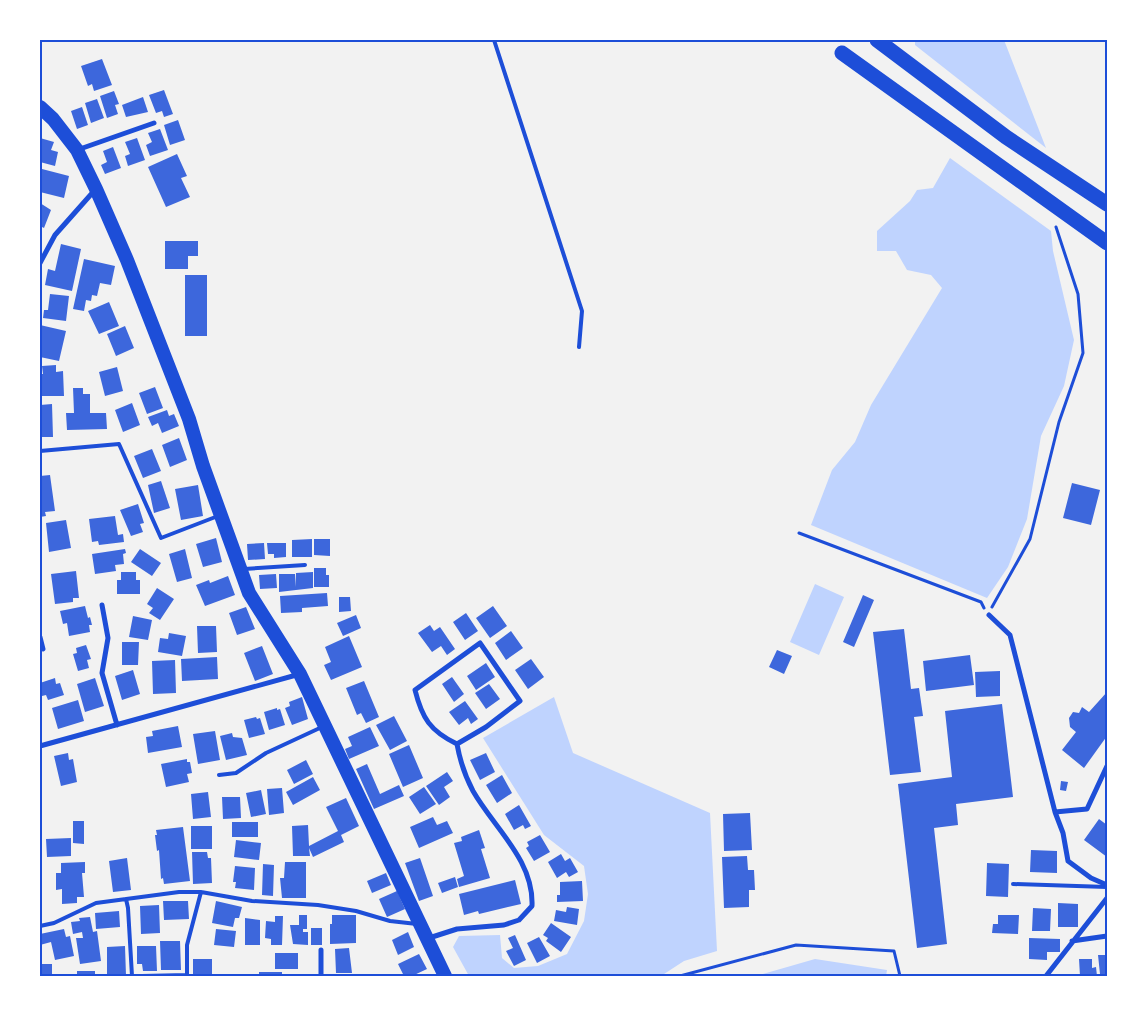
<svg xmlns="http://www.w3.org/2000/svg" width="1147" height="1016" viewBox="0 0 1147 1016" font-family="Poppins,sans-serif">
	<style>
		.water { fill: #bfd3fe }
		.building { fill: #3d67dc }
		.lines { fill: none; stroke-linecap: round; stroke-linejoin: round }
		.path { stroke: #1d4ed8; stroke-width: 3 }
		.service { stroke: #1d4ed8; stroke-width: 4 }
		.minor { stroke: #1d4ed8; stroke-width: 5 }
		.trunk { stroke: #1d4ed8; stroke-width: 14 }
		.motorway { stroke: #1d4ed8; stroke-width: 15 }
		.neatline { fill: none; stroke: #1d4ed8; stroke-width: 2 }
	</style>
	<rect width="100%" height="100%" fill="#f2f2f2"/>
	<!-- water -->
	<path class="water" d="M915,40H1004L1046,148L915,45Z
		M950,158L1051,231L1053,251L1074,340L1064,386L1041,436L1027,519L1008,567L987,598L811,525L832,470L855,442L871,405L942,288L931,275L907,270L896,251H877V231L910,201L917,190L933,188Z
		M815,584L844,597L819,655L790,642Z
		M554,697L573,753L710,813L717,951L684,961L661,976H469L453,947L459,936L500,935L502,958L514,968L538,966L567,954L584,921L588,894L584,866L544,835L483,738Z
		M815,959L887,970L886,976H756Z"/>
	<!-- building -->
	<path class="building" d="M102,59L112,85L94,91L92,84L88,86L81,66Z
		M164,90L173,114L164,117L162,111L156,113L149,95Z
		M114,91L119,104L115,105L118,114L107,118L100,96Z
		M143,97L148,112L126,117L122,105Z
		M97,99L104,118L91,123L85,103Z
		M82,107L88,125L77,129L71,111Z
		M178,120L185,140L170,145L164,125Z
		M160,129L168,150L150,156L146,145L152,142L148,133Z
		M40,138L54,142L51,150L58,152L55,166L40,162Z
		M137,138L145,160L128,166L125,156L130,154L125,142Z
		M113,147L121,168L105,174L101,165L107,162L103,151Z
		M177,154L187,176L181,178L190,197L166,207L148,167Z
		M42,169L69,176L64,198L40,192Z
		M40,203L51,210L44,228L40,226Z
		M165,241H198V256H188V269H165Z
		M61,244L81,249L72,291L45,285L48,269L55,271Z
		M84,259L115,266L111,285L100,283L97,296L92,295L91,301L86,300L84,311L73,309Z
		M185,275H207V336H185Z
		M50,294L69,296L66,321L43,318L44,310H48Z
		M109,302L119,326L99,334L88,311Z
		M40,325L66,331L59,361L40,357Z
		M125,326L134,348L116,356L107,334Z
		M56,365V372L63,371L64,396H42L40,374H43L42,366Z
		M117,367L123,391L105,396L99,372Z
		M155,387L163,408L147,414L139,393Z
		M73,388H83V394H90V413H106L107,429L67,430L66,413H74Z
		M132,403L140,425L123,432L115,410Z
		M52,404L53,437H40V405Z
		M167,410L169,416L174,414L179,426L162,433L158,423L152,426L148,417Z
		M179,438L187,460L170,467L162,445Z
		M152,449L161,471L143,478L134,456Z
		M50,475L55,511L45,512L46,516L40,517V476Z
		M161,481L170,508L154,513L148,485Z
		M1072,483L1100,490L1091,525L1063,518Z
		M198,485L203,516L181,520L175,489Z
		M138,504L144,523L140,524L143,532L131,536L120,510Z
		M115,516L118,535L123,534L124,542L99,545L98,541L92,542L89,519Z
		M66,520L71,548L49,552L46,523Z
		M216,538L222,562L203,567L196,544Z
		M312,539V557H292V540Z
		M314,539H330V556L314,555Z
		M264,543L265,559L248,560L247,544Z
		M267,543H286V557L274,558V554H268Z
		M125,549L126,553L123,554L124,564L115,565L116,571L95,574L92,554Z
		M140,549L161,563L152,576L131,562Z
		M185,549L192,578L177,582L169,554Z
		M314,568H326V575H329V587H314Z
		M76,571L79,598H73V602L55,604L51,574Z
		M121,572H136V580H140V594H117V580H121Z
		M313,572V588L279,592V574H295L296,587V573Z
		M276,574L277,588L260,589L259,575Z
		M228,576L235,595L205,606L196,585L209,580L210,583Z
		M157,588L174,599L160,620L149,613L153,608L147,604Z
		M327,593L328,606L302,608V612L281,613L280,596Z
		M863,595L874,600L854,647L843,642Z
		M339,597H350L351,611L339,612Z
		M85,606L88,618L90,617L92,625H89L90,632L69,636L67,623L63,624L60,611Z
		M493,606L507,626L490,638L476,618Z
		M246,607L255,629L237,635L229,613Z
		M466,613L478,631L465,640L453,622Z
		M356,615L361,628L343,636L337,623Z
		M133,616L152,620L148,640L129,637Z
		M430,625L434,631L440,627L455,649L447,655L441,646L432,652L418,633Z
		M197,626H216L217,652L198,653Z
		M904,629L911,689L919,688L923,716L914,717L921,772L890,775L873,632Z
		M511,631L523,648L506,660L495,643Z
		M169,633L186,636L182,656L158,652L160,638L168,639Z
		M349,636L362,667L331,680L324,665L331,662L325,647Z
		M122,642H139L138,665H122Z
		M86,645L91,659L87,660L89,668L78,671L73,654L77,653L76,648Z
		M262,646L273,674L255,681L244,653Z
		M777,650L792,656L784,674L769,667Z
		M970,655L974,685L926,691L923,661Z
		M217,657L218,679L182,681L181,659Z
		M531,659L544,677L528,689L515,670Z
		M175,660L176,693L153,694L152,661Z
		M486,663L495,677L476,690L467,676Z
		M133,670L140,694L122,700L115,676Z
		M1000,671V696L976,697L975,672Z
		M452,677L464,694L454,702L442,684Z
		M55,678L56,684L60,683L64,695L48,700L46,695L42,696L40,683Z
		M95,678L104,706L85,712L77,684Z
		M364,681L379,717L366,723L361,713L357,715L346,688Z
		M489,684L500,699L486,709L475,693Z
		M1107,692V736L1084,768L1062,750L1076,732L1070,727L1069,718L1073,712L1079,713L1082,707L1089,712Z
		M302,697L308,719L292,725L285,708L290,706L289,702Z
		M78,700L84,721L58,729L52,708Z
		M465,701L478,719L471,724L468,718L459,725L449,712Z
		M1002,704L1013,797L956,804L958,825L934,828L947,944L917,948L898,784L952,777L945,711Z
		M277,708V710L280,709L285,725L269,730L264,712Z
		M394,716L407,741L390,750L376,725Z
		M256,717L257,719L260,718L265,734L249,738L244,720Z
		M178,726L182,747L148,753L146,737L153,736L152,731Z
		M370,727L379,746L349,759L345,749L352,746L348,737Z
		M215,731L220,760L198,764L193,734Z
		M232,733L233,737L242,738L247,755L226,760L220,736Z
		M409,745L423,778L403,787L389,754Z
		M68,753L69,760L73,759L77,782L61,786L54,756Z
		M486,753L495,772L480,780L470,760Z
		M187,759V762H190L192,773L187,774L189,782L166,787L161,764Z
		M306,760L313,774L294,784L287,770Z
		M367,764L380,794L399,785L404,796L374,809L356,769Z
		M447,772L453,781L444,787L450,797L439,805L426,786Z
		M502,775L512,793L497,803L486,785Z
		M313,777L320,790L293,805L286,792Z
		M1061,781L1068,782L1066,791L1060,790Z
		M424,787L436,804L420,814L409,797Z
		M282,788L284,813L269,815L267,789Z
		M261,790L266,814L251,817L246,793Z
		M208,792L211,817L193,819L191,794Z
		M222,797H240L241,818L223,819Z
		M346,798L359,826L341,835L344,842L313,857L309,848L310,856H293L292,826L308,825L309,846L338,831L326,807Z
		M519,805L531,826L525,829L523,825L514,830L505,814Z
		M750,813L752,850L724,851L723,814Z
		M433,817L437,825L447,821L453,833L419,848L410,827Z
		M1099,819L1107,825V857L1084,840Z
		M73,821H84V844L73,843Z
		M232,822H258V837H232Z
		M191,826H212V849H191Z
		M183,827L190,881L164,884L163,878L161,879L159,850L157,851L155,835H157L156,830Z
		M479,830L485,848L481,849L490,878L459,887L457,879L464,876L454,843L462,841L461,837Z
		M540,835L550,852L534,861L526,848L529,846L527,842Z
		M71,838V856L47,857L46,839Z
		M236,840L261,843L259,860L234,857Z
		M1031,850L1057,851V873L1030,872Z
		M192,852H207L208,858H211L212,883L193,884Z
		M561,854L565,861L570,858L578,872L569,877L566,872L557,878L548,862Z
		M747,856L748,870H754L755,890H749V907L724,908L722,857Z
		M127,858L131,890L113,892L109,861Z
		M420,858L433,896L419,901L405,863Z
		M85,862V873H82L84,897H77V903L62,904V889L56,890V873H61V863Z
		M285,862H306V898H282L280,878H284Z
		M987,863L1009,864L1008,897L986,896Z
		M263,864L274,865L273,896L262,895Z
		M235,866L255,868L254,890L235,888L236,882H233Z
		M386,873L391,885L372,893L367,881Z
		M455,877L458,887L442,893L438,883Z
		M515,880L521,904L479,914L478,911L464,915L459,894Z
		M582,881L583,901L557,902V895H560V882Z
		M397,891L405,909L387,917L379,899Z
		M163,901H188L189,919L164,920Z
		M216,901L242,907L239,918H235L233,927L212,923Z
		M1058,903L1078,904V927H1058Z
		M159,905L160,933L141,934L140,906Z
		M567,907L579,909L577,925L554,921L556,910L566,912Z
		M1033,908L1051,909L1050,931H1032Z
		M119,911L120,927L96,929L95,913Z
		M299,915H307V929H303V932H308V945L293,944L290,925H299Z
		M332,915H356V943L330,944V924H332Z
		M998,915H1019L1018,934L992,933L993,924H998Z
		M275,916H283L282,945H271V939L265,938L266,921L275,922Z
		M90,917L93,932L97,931L101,961L80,964L76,938H83L82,932L73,934L71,922L80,921L79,918Z
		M245,918L260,920V945H245Z
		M551,923L571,937L561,952L546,941L548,938L543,935Z
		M311,928H322V945H311Z
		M64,929L66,937L70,936L74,956L55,960L51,942L40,945V934Z
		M216,929L236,931L234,947L214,945Z
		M408,932L414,947L398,955L392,940Z
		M515,935L526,960L514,966L506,951L513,948L508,938Z
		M539,937L550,956L537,963L527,943Z
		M1029,938L1060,939V952H1047V960L1029,959Z
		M160,941H180L181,970H161Z
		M125,946L126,976H107V947Z
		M137,946H156L157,971H143L142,964H137Z
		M349,948L352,973H336L335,949Z
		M275,953H298V969H275Z
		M419,954L427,969L412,976H404L398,964Z
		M1098,955H1107V974H1100Z
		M193,959H212V976H193Z
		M1079,959H1092V968L1096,967L1097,976H1080Z
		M40,964H52V976H40Z
		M77,971H95V976H77Z
		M259,972H282V976H259Z
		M296,974H312V976H296Z"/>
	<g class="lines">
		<!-- path -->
		<path class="path" d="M799,533L981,602L984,608
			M992,607L1030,539L1059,422L1083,353L1078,294L1056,227
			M680,976L796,945L894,951L900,976"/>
		<!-- service -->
		<path class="service" d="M494,40L582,311L579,347
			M40,451L119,444L161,538L218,516
			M244,569L305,565
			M219,775L236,773L266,753L322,727
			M1013,884L1107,887
			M126,899L128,908L132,976
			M40,926L54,923L96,903L179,892H201L252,901L318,905L356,911L390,921L417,924
			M142,976L187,975
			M187,976V945L201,892"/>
		<!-- minor -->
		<path class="minor" d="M77,150L154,123
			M40,263L55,235L94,191
			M102,605L108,638L102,673L117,725
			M989,615L1010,635L1055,812L1063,833L1068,861L1091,878L1107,885
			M40,637L43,649
			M40,746L300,674
			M1055,812L1087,809L1107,766
			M429,938L457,929L504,925L519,920L532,906C534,860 494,828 473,791C465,776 460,761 457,744L486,727L520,701L480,643L415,690C422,718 430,731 457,744
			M1072,941L1107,936
			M321,950V976
			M1046,976L1107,898"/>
		<!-- trunk -->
		<path class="trunk" d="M40,107L53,119L77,150L96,189L127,260L189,419L203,466L249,593L300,674L445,976"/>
		<!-- motorway -->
		<path class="motorway" d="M877,40L1006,137L1107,204
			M842,53L1107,243"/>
	</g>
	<!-- border -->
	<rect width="1147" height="1016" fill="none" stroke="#ffffff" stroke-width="82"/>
	<rect x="41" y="41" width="1065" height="934" class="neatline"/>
</svg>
